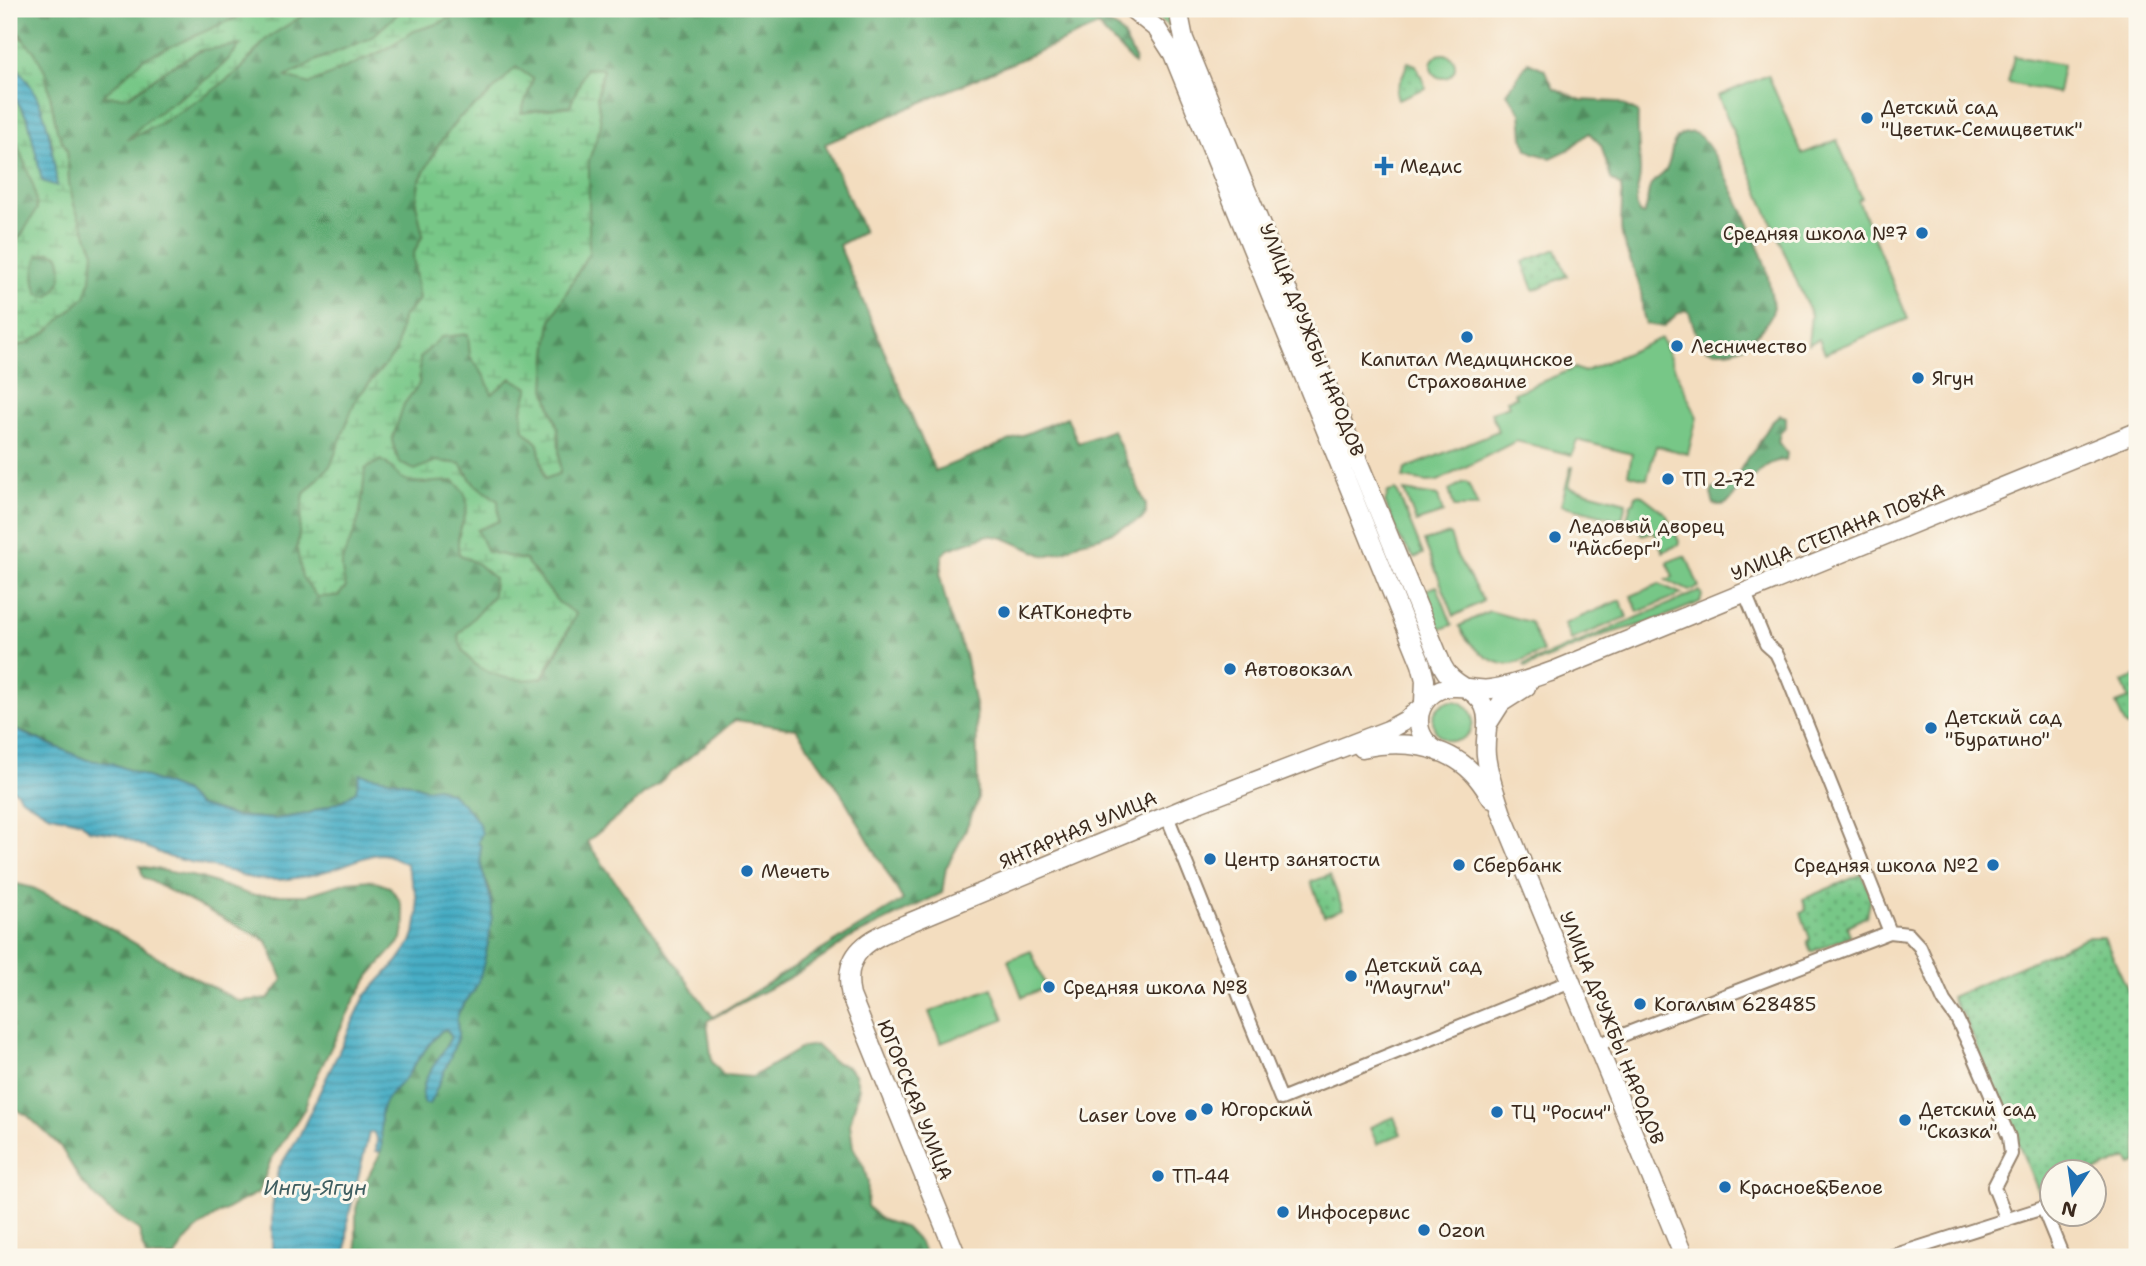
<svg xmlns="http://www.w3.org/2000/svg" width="2146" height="1266" viewBox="0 0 2146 1266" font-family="'Shantell Sans',sans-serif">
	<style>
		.grass { fill: #77c787; stroke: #597852; stroke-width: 2 }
		.forest { fill: url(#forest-firs); stroke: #4e6b49; stroke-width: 2; fill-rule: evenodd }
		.wetland { fill: url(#wetland-marsh); stroke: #597852; stroke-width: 2; fill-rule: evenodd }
		.park { fill: url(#park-dots); stroke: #597852; stroke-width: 2 }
		.water { fill: url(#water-rules); stroke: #406c72; stroke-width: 2 }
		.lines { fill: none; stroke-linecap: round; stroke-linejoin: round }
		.street-casing { stroke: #97846e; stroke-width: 16 }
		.secondary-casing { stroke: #97846e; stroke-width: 21 }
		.street { stroke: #fff; stroke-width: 12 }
		.secondary { stroke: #fff; stroke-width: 18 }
		.poi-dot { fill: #1f6fb2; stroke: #fbf7ec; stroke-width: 2.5 }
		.labels { text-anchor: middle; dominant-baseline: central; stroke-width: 6; stroke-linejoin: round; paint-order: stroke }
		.poi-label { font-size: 19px; fill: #3b2a1e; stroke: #fbf7ec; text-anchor: start }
		.street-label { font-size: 19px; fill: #3b2a1e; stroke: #fbf7ec }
		.water-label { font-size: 21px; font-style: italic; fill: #3f5e61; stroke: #fbf7ec }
	</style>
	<defs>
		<pattern id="forest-firs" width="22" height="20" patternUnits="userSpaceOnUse" patternTransform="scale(1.75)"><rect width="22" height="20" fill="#61ac74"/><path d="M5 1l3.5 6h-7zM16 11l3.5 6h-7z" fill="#518c5f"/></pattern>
		<pattern id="wetland-marsh" width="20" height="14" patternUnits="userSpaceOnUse" patternTransform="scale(1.75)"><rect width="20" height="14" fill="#77c787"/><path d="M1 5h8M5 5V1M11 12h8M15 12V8" fill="none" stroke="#63a26e"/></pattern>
		<pattern id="park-dots" width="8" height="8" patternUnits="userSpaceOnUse" patternTransform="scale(1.75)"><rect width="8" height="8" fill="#77c787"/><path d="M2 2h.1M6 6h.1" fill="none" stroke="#63a26e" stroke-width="1.8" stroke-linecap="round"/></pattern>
		<pattern id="water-rules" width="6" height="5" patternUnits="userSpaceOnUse" patternTransform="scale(1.75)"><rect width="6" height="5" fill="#46adc5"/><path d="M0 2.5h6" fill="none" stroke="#3c8d9f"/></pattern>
	</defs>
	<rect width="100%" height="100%" fill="#fbf7ec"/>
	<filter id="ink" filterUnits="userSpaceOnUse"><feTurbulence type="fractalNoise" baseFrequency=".0143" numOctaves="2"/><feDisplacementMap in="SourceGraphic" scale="14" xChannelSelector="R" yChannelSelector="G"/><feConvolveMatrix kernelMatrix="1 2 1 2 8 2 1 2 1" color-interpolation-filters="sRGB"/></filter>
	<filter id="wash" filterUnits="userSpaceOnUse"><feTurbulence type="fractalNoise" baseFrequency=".00686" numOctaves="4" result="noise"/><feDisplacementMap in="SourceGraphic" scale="28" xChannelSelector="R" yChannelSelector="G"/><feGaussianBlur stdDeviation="1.57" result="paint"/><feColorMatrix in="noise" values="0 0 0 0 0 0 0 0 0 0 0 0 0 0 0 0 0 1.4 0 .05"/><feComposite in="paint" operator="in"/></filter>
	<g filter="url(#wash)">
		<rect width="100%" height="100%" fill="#f3ddbf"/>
		<!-- grass -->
		<path class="grass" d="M1152,9H1169L1170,27L1152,13Z
			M1431 66a12 12 0 1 1 24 0a12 12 0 1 1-24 0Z
			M2014,56L2063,65L2058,93L2008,83Z
			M1768,75L1802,154L1837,140L1862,198L1858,200L1908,319L1825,353L1819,339L1808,344L1811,315L1718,96Z
			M1661,338L1697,417L1688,454L1656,446L1647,479L1628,474L1632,454L1577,440L1572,455L1516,441L1438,481L1428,482L1403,478L1405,469L1498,431L1491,412L1509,406L1507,400L1516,397L1514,393L1575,368L1584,372Z
			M1571,467H1573L1569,487L1626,502L1622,520L1561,505Z
			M1464,482L1468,483L1478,507H1454L1449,490Z
			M1395,490L1398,493L1423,554L1414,558L1400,539L1385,503L1388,492Z
			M1404,491L1438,496L1443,513L1416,522Z
			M1640,494L1666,514L1679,541L1678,545L1663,552L1654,531L1642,535L1638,527L1630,530V520L1627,519L1631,503H1634L1636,495Z
			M1450,534L1456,554L1483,601L1454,616L1424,541Z
			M1683,556L1687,558L1699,587L1689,591L1666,580L1673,577L1667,562Z
			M1659,584L1682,594L1638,612L1631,596Z
			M1437,586L1452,625L1436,631L1426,590Z
			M1700,591L1702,596L1700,602L1651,622L1606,634L1525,668L1524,665Z
			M1620,600L1627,617L1571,640L1564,624Z
			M1489,611L1530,622L1543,652C1533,656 1522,662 1512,664C1490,667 1467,643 1459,626Z
			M1433 721a20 20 0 1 1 40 0a20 20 0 1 1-40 0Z
			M1031,951L1046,988L1022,997L1008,960Z
			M992,988L1004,1019L941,1043L929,1012Z"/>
		<!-- forest -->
		<path class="forest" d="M9,9H255L231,20L129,97L167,69L202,50L241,44C225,65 208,81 185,96C166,108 144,120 130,138L159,124L208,94L240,70L267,38L313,9H403L371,38L317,60L287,76L310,83L382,51L414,31L440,23L465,9H1090L1102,21L1117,28L1123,35L1135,59L1134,64L1098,26L825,144L864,232L839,245L935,471L1067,417L1078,443L1113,430L1146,505V514L1142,519L1101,537L1080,542L1067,550L1045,556L1004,538L988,535L949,549L943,554L940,576L949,614L965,655L976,710L978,800L962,838L946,868L942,893L848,939C807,973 753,995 707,1021L712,1062L723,1075L752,1077L803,1047L816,1045L834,1062L846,1066L855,1074L859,1089L850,1124L853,1147L864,1167L868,1183L867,1206L880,1219L906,1228L919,1242L927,1257H358L356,1237V1209L362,1188L381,1152V1111L387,1096L412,1070L414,1061L441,1031L446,1029L451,1037L447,1046L424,1084L436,1090L458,1035L456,1021L458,1013L475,988L490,929L492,908L490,889L481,872L479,859L481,847L452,794L438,787L425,789L409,783L360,775L357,791L343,800L307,814L275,819L234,816L197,805L183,791L111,763L87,760L13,728L9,722V347L26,344L94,252L75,208L69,184L67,150L57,130L45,71L20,34L9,25ZM586,69H603L597,96L601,125L589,160V252L551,320L547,353L545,389L558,429L560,473L545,479L538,444L524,430L522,410L529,388L511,378L492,393L485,377L470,356L469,334L441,337L420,358L419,384L404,404L391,440L399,463L415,471L436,461L461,464L473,483L498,501L476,530L487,552L525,560L558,602L576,614L552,663L542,678L478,613L493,596L494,578L478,564L459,554C452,523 484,506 454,481C439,481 416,486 402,478C394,473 391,465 381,460L364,469L363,493L355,530L345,548L340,570L297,549L304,494L331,465L356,399L396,352L402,318L419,300L413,255L423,235L416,203L419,182L438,146L451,128L459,118L487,97L521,113L570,106ZM735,720L796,729L841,793L903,900L713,1017L587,842Z
			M1528,62L1544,69L1554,88L1581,100L1617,102L1638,112C1637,131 1639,149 1640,169C1641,184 1632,198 1639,213L1643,215C1650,206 1645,195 1651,185C1655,179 1662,176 1666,170C1673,158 1669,140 1683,134C1688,132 1694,132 1698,135C1718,149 1757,241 1766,267C1767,272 1773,304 1773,309C1773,318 1752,341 1744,346C1734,351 1712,354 1703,346C1696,339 1693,322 1689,312L1685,310L1677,314L1663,327L1646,324C1641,313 1643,304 1641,292C1637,273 1626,255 1622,235C1619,221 1624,204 1621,187L1611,179L1601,145L1589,133L1568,150L1551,158L1534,153L1527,149L1523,137L1521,113L1507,93Z
			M9,122C17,139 39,190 37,207C36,219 17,242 9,249Z
			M50,252L59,255C66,273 63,285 49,297L38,294C33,280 33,270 38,256Z
			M1780,415L1786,417V427L1780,433L1778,442L1787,453L1786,460C1769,461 1765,467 1753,478C1750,480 1746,481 1743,484C1733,493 1732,509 1714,504L1711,494L1713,489L1728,486L1739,472L1749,455L1756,448L1771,423Z
			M140,866L201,878L251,895H306L348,882L370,880L390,887L400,901L405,921L402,939L370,975L354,1001L310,1090L305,1108L271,1160L259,1192C227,1209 192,1224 175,1257H146L139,1230L107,1209L81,1181L60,1146L28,1116L9,1105V882L33,888L80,911L185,973L239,1001L268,999L283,980L267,941L143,877Z"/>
		<!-- wetland -->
		<path class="wetland" d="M255,9H313L267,38L240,70L208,94L159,124L127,140C136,131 145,121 156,114C186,92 218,77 240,45L201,50L167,69L128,97L103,96L143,59Z
			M403,9H465L440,23L414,31L382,51L310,84L286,77L317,60L371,38Z
			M9,25L34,51L45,71L57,130L67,150L69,184L75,208L94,252L91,278L85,297L46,333L26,344L9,347V249L21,236L37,209L34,188L9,122V88L28,119L33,137L53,147C44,114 36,83 9,61L14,38L9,35ZM50,252L59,255C65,272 62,285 49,297L38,294C33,280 33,270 38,256Z
			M516,67L533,79L521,113L570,106L586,68L603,69L597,96L601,125L589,160V252L551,320L547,353L545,389L558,429L560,473L545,479L538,444L524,430L522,410L529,388L511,378L492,394L485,377L470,356L468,334L441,337L420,358L419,384L404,404L392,440L399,463L415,470L436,461L461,464L473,483L498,501L499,521L477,530L487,552L525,560L558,602L576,614L542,678C509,684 464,672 458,635L493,596L494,578L478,564L459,554C452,523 484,506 454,481C439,481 416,486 402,478C394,473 391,465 381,460L365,469C363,489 362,511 355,530C346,556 336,555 346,587L338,596L317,597L302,577L297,549L304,494L331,465L356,399L396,352L402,318L419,300L413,255L423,235L416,203L419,182L438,146L459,118L487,97Z"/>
		<!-- park -->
		<path class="park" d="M1408,62L1416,65L1426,88L1398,99L1396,92Z
			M1556,249L1567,276L1534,290L1523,262Z
			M2137,676V732L2125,725L2116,704L2129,699L2122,682Z
			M1862,874L1871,897L1867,916L1847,926L1850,936L1811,952L1807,941L1810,939L1801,913L1806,910L1803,899Z
			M1330,875L1343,909L1324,916L1311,882Z
			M2087,937H2104L2137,1010V1163L2131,1165L2127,1158L2094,1172H2052L2051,1191L2040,1195L1964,1016L1957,1009L1951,997Z
			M1394,1117L1401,1134L1377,1144L1370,1127Z"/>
		<!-- water -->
		<path class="water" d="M9,61C46,91 52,142 57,186L42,181L28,119L9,88Z
			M9,722L13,729L87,760L111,763L183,791L197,805L234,816L275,819L307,814L343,800L356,791L360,774L409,783L425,789L437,787L452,794L466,807L478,822L482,833L478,842L481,847C477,870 491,886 492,909C492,928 484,970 476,987C471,997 462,1004 458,1014C455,1022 459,1027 458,1035C458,1041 434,1096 429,1104H425C414,1081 444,1057 451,1036L446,1029L441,1031C429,1044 420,1056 411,1070C403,1085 387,1092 382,1109C378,1124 384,1137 381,1152L376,1151L377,1138L373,1132L369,1133L348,1219L346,1257H272V1209L278,1169L299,1136L365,996L397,962L411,942L416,928L418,912L416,894L406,864C398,859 391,855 381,854C369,854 356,861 344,865C312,877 265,888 233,872L169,857L116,834L89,830L81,822L48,814L20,797L16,791L9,788Z"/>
	</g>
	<g filter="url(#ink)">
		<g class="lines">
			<!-- street casing -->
			<g class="street-casing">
				<path id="street" d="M1745,593L1766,644L1776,653L1788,678L1890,932
					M1167,816L1281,1099L1571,981
					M1597,1045L1890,932L1908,934L1920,947L1944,1001L1957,1019L1972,1051L2009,1137L2011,1154L1994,1187L2007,1220
					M1889,1257L2043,1208L2063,1257"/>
			</g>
			<!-- secondary casing -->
			<g class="secondary-casing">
				<path id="secondary" d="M1132,9L1157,29L1173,54L1421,664L1425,680L1424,702
					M1178,9L1184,39L1442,665C1452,687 1475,687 1484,706C1491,721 1484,739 1486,755C1488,775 1496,795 1502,814L1684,1257
					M1487,725L1501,703L1526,687
					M1362,748C1400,740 1444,744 1472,772C1480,780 1486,790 1492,799
					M1439,752C1428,746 1419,735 1419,722C1418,703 1434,687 1453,687C1466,686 1477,691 1491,689C1512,686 1533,678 1553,671L2137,432
					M957,1257L851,996C841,951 870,939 906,924L1193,805L1388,730L1406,720L1422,707"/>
			</g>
			<!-- street -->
			<use href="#street" class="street"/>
			<!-- secondary -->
			<use href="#secondary" class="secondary"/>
		</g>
	</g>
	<!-- markers -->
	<g class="poi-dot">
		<circle cx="1867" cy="118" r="7"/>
		<path d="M1380.5 155.5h7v7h7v7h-7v7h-7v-7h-7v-7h7z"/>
		<circle cx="1922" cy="233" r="7"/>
		<circle cx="1467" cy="337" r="7"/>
		<circle cx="1677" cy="346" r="7"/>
		<circle cx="1918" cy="378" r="7"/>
		<circle cx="1668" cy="479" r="7"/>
		<circle cx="1555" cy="537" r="7"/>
		<circle cx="1004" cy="612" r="7"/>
		<circle cx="1230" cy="669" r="7"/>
		<circle cx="1931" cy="728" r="7"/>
		<circle cx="1210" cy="859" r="7"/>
		<circle cx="1459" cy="865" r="7"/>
		<circle cx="1993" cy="865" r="7"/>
		<circle cx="747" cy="871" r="7"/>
		<circle cx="1351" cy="976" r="7"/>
		<circle cx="1049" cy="987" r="7"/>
		<circle cx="1640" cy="1004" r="7"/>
		<circle cx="1207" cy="1109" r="7"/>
		<circle cx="1497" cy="1112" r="7"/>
		<circle cx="1191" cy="1115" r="7"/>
		<circle cx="1905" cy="1120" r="7"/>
		<circle cx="1158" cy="1176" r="7"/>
		<circle cx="1725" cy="1187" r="7"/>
		<circle cx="1283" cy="1212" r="7"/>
		<circle cx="1424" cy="1230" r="7"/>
	</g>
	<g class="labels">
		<!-- poi labels -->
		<g class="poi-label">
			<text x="1881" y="107">Детский сад<tspan x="1881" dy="22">"Цветик-Семицветик"</tspan></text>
			<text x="1400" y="166">Медис</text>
			<text x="1908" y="233" text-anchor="end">Средняя школа №7</text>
			<text x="1691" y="346">Лесничество</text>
			<text x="1467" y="359" text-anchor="middle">Капитал Медицинское<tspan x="1467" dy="22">Страхование</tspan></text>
			<text x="1932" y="378">Ягун</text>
			<text x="1682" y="479">ТП 2-72</text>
			<text x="1569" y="526">Ледовый дворец<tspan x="1569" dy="22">"Айсберг"</tspan></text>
			<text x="1018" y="612">КАТКонефть</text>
			<text x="1244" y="669">Автовокзал</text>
			<text x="1945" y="717">Детский сад<tspan x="1945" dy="22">"Буратино"</tspan></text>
			<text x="1224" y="859">Центр занятости</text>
			<text x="1473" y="865">Сбербанк</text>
			<text x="1979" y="865" text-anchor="end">Средняя школа №2</text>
			<text x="761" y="871">Мечеть</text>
			<text x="1365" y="965">Детский сад<tspan x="1365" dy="22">"Маугли"</tspan></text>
			<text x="1063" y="987">Средняя школа №8</text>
			<text x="1654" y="1004">Когалым 628485</text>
			<text x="1221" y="1109">Югорский</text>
			<text x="1919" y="1109">Детский сад<tspan x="1919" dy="22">"Сказка"</tspan></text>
			<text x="1511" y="1112">ТЦ "Росич"</text>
			<text x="1177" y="1115" text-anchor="end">Laser Love</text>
			<text x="1172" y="1176">ТП-44</text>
			<text x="1739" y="1187">Красное&amp;Белое</text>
			<text x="1297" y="1212">Инфосервис</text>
			<text x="1438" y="1230">Ozon</text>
		</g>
		<!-- street labels -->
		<g class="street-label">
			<text transform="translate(1312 340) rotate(68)">УЛИЦА ДРУЖБЫ НАРОДОВ</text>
			<text transform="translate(1838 532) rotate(-22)">УЛИЦА СТЕПАНА ПОВХА</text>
			<text transform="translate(1078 830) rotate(-23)">ЯНТАРНАЯ УЛИЦА</text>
			<text transform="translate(1612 1028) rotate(68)">УЛИЦА ДРУЖБЫ НАРОДОВ</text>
			<text transform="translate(915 1100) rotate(68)">ЮГОРСКАЯ УЛИЦА</text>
		</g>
		<!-- water labels -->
		<g class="water-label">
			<text x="315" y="1188">Ингу-Ягун</text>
		</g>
	</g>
	<!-- margin -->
	<rect width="2146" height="1266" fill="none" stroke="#fbf7ec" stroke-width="35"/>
	<!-- north arrow -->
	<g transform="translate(2073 1193) rotate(193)"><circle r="33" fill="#fbf7ec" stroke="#aea59a" stroke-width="2"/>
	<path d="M0-5L12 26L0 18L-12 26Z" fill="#1f6fb2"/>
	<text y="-10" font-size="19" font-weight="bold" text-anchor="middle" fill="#3b2a1e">N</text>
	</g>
</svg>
